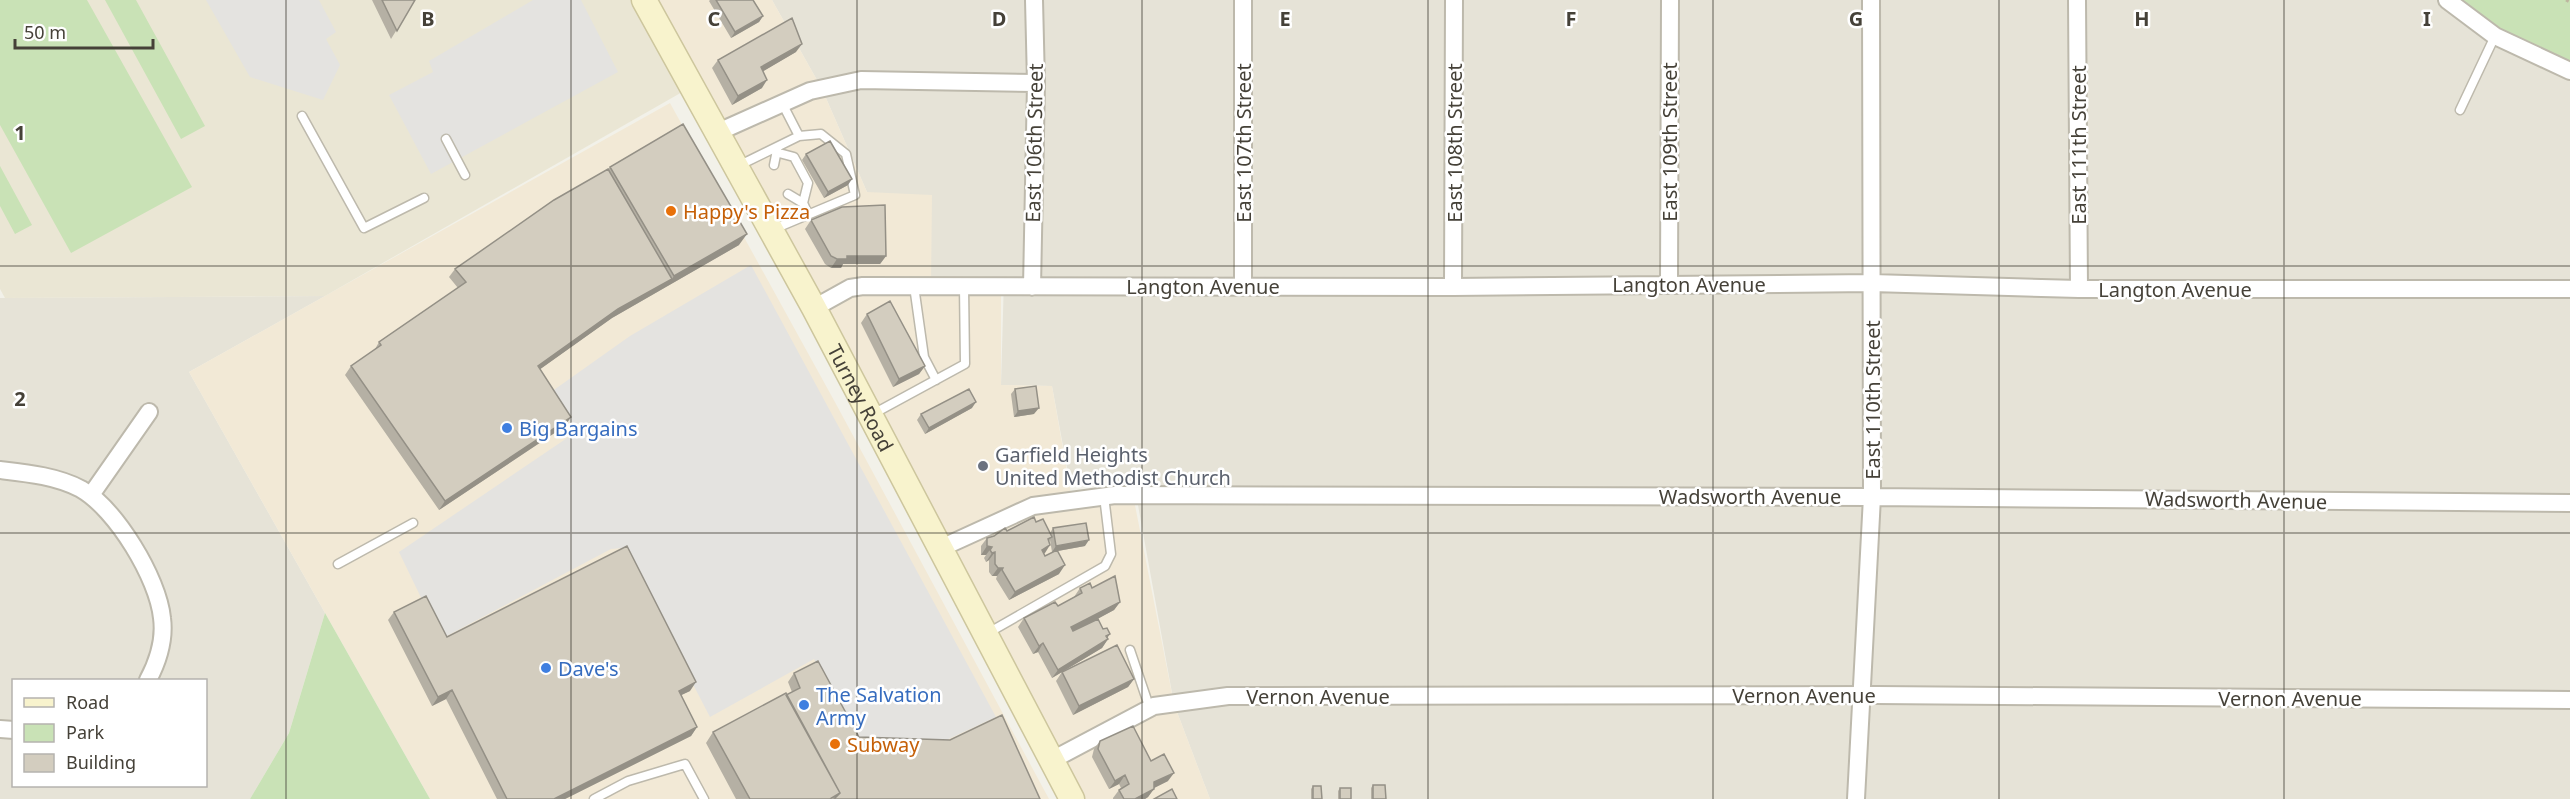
<svg xmlns="http://www.w3.org/2000/svg" width="2570" height="799" viewBox="0 0 2570 799" font-family="'Noto Sans',sans-serif">
	<style>
		.residential { fill: #e6e3d7; fill-rule: evenodd }
		.commercial { fill: #f2e9d6 }
		.education { fill: #eae6d4 }
		.green { fill: #c9e2b6 }
		.parking { fill: #e4e3e0 }
		.lines { fill: none; stroke-linecap: round; stroke-linejoin: round }
		.lane-casing { stroke: #bdb9ac; stroke-width: 11 }
		.street-casing { stroke: #bdb9ac; stroke-width: 20 }
		.secondary-casing { stroke: #cdc69d; stroke-width: 27 }
		.path { stroke: #bdb69f; stroke-width: 3; stroke-dasharray: 3 3; stroke-linecap: butt }
		.lane { stroke: #fff; stroke-width: 8 }
		.street { stroke: #fff; stroke-width: 16 }
		.secondary { stroke: #f8f3cd; stroke-width: 24 }
		.wall { fill: #b5b0a4; fill-rule: evenodd }
		.shaded-wall { fill: #949086 }
		.building { fill: #d3cdbf; stroke: #949086; stroke-width: 1.5 }
		.grid { fill: none; stroke: #454138; stroke-width: 1.5; stroke-opacity: 0.55 }
		.food-dot { fill: #e8710a; stroke: #fff; stroke-width: 2 }
		.shop-dot { fill: #3f7fe0; stroke: #fff; stroke-width: 2 }
		.worship-dot { fill: #6b7280; stroke: #fff; stroke-width: 2 }
		.labels { text-anchor: middle; dominant-baseline: central; stroke-width: 5; stroke-linejoin: round; paint-order: stroke }
		.street-label { font-size: 20px; fill: #454138; stroke: #fff }
		.food-label { font-size: 20px; fill: #c56008; stroke: #fff; text-anchor: start }
		.shop-label { font-size: 20px; fill: #366cbe; stroke: #fff; text-anchor: start }
		.worship-label { font-size: 20px; fill: #5b616d; stroke: #fff; text-anchor: start }
		.grid-label { font-size: 20px; text-anchor: middle; font-weight: bold; fill: #454138; stroke: #fff; stroke-width: 5; stroke-linejoin: round; paint-order: stroke }
	</style>
	<rect width="100%" height="100%" fill="#f2f1e9"/>
	<!-- residential -->
	<path class="residential" d="M772,0H2489L2570,40V799H1210L1174,704L1134,483L1070,484L1052,386L1001,385L1004,278H930L867,192L822,89Z
		M325,296L189,372L325,613L289,733L250,799H0V298ZM14,680H206V786H14Z"/>
	<!-- commercial -->
	<path class="commercial" d="M643,0H772L822,89L867,192L932,195L931,286H1001V385L1052,386L1072,500L1133,495L1174,704L1210,799H1072Z
		M670,103L836,404L1049,799H430L189,372Z"/>
	<!-- education -->
	<path class="education" d="M0,0H642L691,87L325,296L5,298L0,289Z"/>
	<!-- green -->
	<path class="green" d="M0,0H87L192,187L71,253L0,125Z
		M105,0H136L205,126L181,139Z
		M2447,0H2570V71Z
		M0,166L32,225L15,234L0,206Z
		M325,613L430,799H250L289,733Z"/>
	<!-- parking -->
	<path class="parking" d="M206,0H319L336,32L326,39L340,65L323,100L250,77Z
		M533,0H581L618,72L431,174L389,95L433,72L429,61Z
		M751,265L996,717L942,742L861,740L814,659L710,717L622,548L611,549L441,639L399,552L576,432L551,392L630,336Z"/>
	<g class="lines">
		<!-- lane casing -->
		<g class="lane-casing">
			<path id="lane" d="M2460,110L2495,36
				M302,116L364,228L424,198
				M446,139L465,175
				M779,153L794,157L808,183L803,203
				M774,165L777,150
				M738,166L799,136
				M788,194L803,203L808,214
				M774,229L855,195L846,154L821,134L799,136L782,103
				M914,286L924,357L936,380
				M873,414L965,364L964,286
				M338,564L413,523
				M988,633L1105,566L1111,554L1104,496
				M1130,650L1150,709
				M594,799L628,781L685,764L704,799"/>
		</g>
		<!-- street casing -->
		<g class="street-casing">
			<path id="street" d="M2077,0L2079,289
				M2447,0L2495,36L2570,71
				M716,133L810,91L861,80L1036,83
				M1669,283L1670,0
				M1243,286V0
				M1032,287L1036,83L1034,0
				M1453,287L1454,0
				M814,308L850,288L863,286L1453,287L1872,283L2079,289H2570
				M0,470C26,473 57,476 81,489C116,509 158,578 162,618C165,640 158,661 148,680
				M91,495L149,412
				M941,548L1033,506L1115,495L1872,497L2570,503
				M0,729L14,730
				M1052,760L1154,706L1228,696L1876,695L2570,700
				M1856,799L1872,497L1871,0"/>
		</g>
		<!-- secondary casing -->
		<g class="secondary-casing">
			<g id="secondary">
				<path id="s1" d="M644,0L814,308L1072,799"/>
			</g>
		</g>
		<!-- path -->
		<path class="path" d="M2566,0L2570,2"/>
		<!-- lane -->
		<use href="#lane" class="lane"/>
		<!-- street -->
		<use href="#street" class="street"/>
		<!-- secondary -->
		<use href="#secondary" class="secondary"/>
	</g>
	<!-- wall -->
	<path class="wall" d="M372,0H415L391,39Z
		M710,0H753L763,16L759,22L731,38L709,1Z
		M796,52L763,71L762,88L732,105L712,68L718,60Z
		M806,154L848,185L824,198L802,160Z
		M610,167L739,245L612,318L540,369L565,426L439,510L345,375L351,366L374,351L379,342L458,288L449,277L455,269L608,169Z
		M811,220L886,256L880,264H843L841,268H831L825,264L805,229Z
		M867,314L925,366L919,374L893,387L861,323Z
		M1015,389L1034,414L1014,417L1011,394Z
		M972,408L925,434L917,420L921,414Z
		M1036,522L1050,533L1053,528L1085,546L1058,551L1059,574L1009,600L996,579L997,576H992L989,572V560L986,562L984,558L986,555H981V546L987,538L994,536ZM1050,540L1052,552L1055,551L1045,556L1044,554Z
		M1080,588H1092L1120,602L1114,610L1084,626L1108,638V639L1102,648L1052,678L1038,652L1033,654L1018,627L1024,618L1058,606L1074,597Z
		M394,612L447,637L690,691L681,695L697,727L691,736L565,799H497L446,699L432,706L388,620Z
		M1062,672L1134,679L1128,687L1073,715L1056,681Z
		M794,673L859,737L1040,799H736L706,743L713,732L792,692L788,682Z
		M1100,741L1151,761L1168,781L1154,788L1148,797L1145,799H1113V798L1119,790L1121,788L1119,784L1109,789L1092,757L1094,749Z
		M1373,785L1386,799H1371V788Z
		M1313,786L1322,799H1311V789Z
		M1340,788L1351,799H1338V791Z"/>
	<!-- shaded-wall -->
	<path class="shaded-wall" d="M763,16L759,22L731,38L735,32Z
		M802,44L796,52L755,76L761,67Z
		M767,80L762,88L732,105L738,96Z
		M852,179L848,185L824,198L828,192Z
		M747,234L739,245L612,318L532,375L538,366L618,309L672,279L674,276Z
		M847,256H886L880,264H843L841,268H831L837,259Z
		M925,366L919,374L893,387L899,379Z
		M976,402L972,408L925,434L929,428Z
		M1039,408L1034,414L1014,417L1018,411Z
		M571,417L565,426L439,510L445,501Z
		M1089,540L1085,546L1052,552L1056,546Z
		M1050,545L1045,553L1036,558L1042,550Z
		M987,546L992,547L986,555H981Z
		M995,552L989,560L986,562L992,553Z
		M1065,565L1059,574L1009,600L1015,592Z
		M998,568H1003L997,576H992Z
		M1120,602L1114,610L1066,636L1071,627Z
		M1110,634L1105,641L1108,639L1102,648L1052,678L1058,670Z
		M1043,643L1038,652L1033,654L1039,646Z
		M1134,679L1128,687L1073,715L1079,706Z
		M696,682L690,691L673,699L679,691Z
		M452,690L446,699L432,706L438,697Z
		M697,727L691,736L565,799H554Z
		M1174,773L1168,781L1148,791L1154,782Z
		M1125,775L1119,784L1109,789L1115,781Z
		M1154,789L1148,797L1145,799H1135Z"/>
	<!-- building -->
	<path class="building" d="M382,0H415L397,31Z
		M716,0H753L763,16L735,32Z
		M792,18L802,44L761,67L767,80L738,96L718,60Z
		M683,124L747,234L674,276L610,167Z
		M830,141L852,179L828,192L806,154Z
		M608,169L672,279L618,309L538,366L571,417L445,501L351,366L381,345L379,342L466,282L455,269L554,200Z
		M885,205L886,256H847V259H837L831,256L811,220L842,207Z
		M890,301L925,366L899,379L867,314Z
		M1036,386L1039,408L1018,411L1015,389Z
		M969,389L976,402L929,428L921,414Z
		M1034,517L1036,522L1043,519L1052,537L1048,539L1050,545L1042,550L1045,556L1057,550L1065,565L1015,592L1002,570L1003,568H998L995,564V552L992,553L990,550L992,547L987,546V538L994,536L1005,528L1007,531Z
		M1086,523L1089,540L1056,546L1053,528Z
		M627,546L696,682L679,691L697,727L554,799H507L452,690L438,697L394,612L426,596L447,637Z
		M1115,576L1120,602L1071,627L1073,631L1098,619L1103,629L1107,628L1110,634L1106,636L1108,639L1058,670L1043,643L1039,646L1024,618L1055,602L1058,606L1082,593L1080,588L1090,583L1092,588Z
		M1117,645L1134,679L1079,706L1062,672Z
		M818,661L859,737L950,740L1002,715L1040,799H834L840,793L786,695L800,688L794,673Z
		M786,693L840,793L830,799H750L713,732Z
		M1133,726L1151,761L1164,754L1174,773L1154,782V789L1135,799H1124L1119,790L1129,784L1125,775L1115,781L1098,749L1100,741Z
		M1373,785H1385L1386,799H1373Z
		M1313,786H1321L1322,799H1313Z
		M1340,788H1351V799H1340Z
		M1172,789L1177,799H1154Z"/>
	<!-- grid -->
	<path class="grid" d="M286,0V799M571,0V799M857,0V799M1142,0V799M1428,0V799M1713,0V799M1999,0V799M2284,0V799M0,266H2570M0,533H2570"/>
	<!-- markers -->
	<g class="food-dot">
		<circle cx="671" cy="211" r="6"/>
		<circle cx="835" cy="744" r="6"/>
	</g>
	<g class="shop-dot">
		<circle cx="507" cy="428" r="6"/>
		<circle cx="546" cy="668" r="6"/>
		<circle cx="804" cy="705" r="6"/>
	</g>
	<circle class="worship-dot" cx="983" cy="466" r="6"/>
	<g class="labels">
		<!-- street labels -->
		<g class="street-label">
			<text transform="translate(1669 142) rotate(-90)">East 109th Street</text>
			<text transform="translate(1034 143) rotate(-89)">East 106th Street</text>
			<text transform="translate(1243 143) rotate(-90)">East 107th Street</text>
			<text transform="translate(1454 143) rotate(-90)">East 108th Street</text>
			<text transform="translate(2078 145) rotate(-90)">East 111th Street</text>
			<text x="1689" y="284">Langton Avenue</text>
			<text x="1203" y="286">Langton Avenue</text>
			<text x="2175" y="289">Langton Avenue</text>
			<text stroke="none"><textPath href="#s1" startOffset="453">Turney Road</textPath></text>
			<text transform="translate(1872 400) rotate(-90)">East 110th Street</text>
			<text x="1750" y="496">Wadsworth Avenue</text>
			<text transform="translate(2236 500) rotate(1)">Wadsworth Avenue</text>
			<text x="1804" y="695">Vernon Avenue</text>
			<text x="1318" y="696">Vernon Avenue</text>
			<text x="2290" y="698">Vernon Avenue</text>
		</g>
		<!-- food labels -->
		<g class="food-label">
			<text x="683" y="211">Happy's Pizza</text>
			<text x="847" y="744">Subway</text>
		</g>
		<!-- shop labels -->
		<g class="shop-label">
			<text x="519" y="428">Big Bargains</text>
			<text x="558" y="668">Dave's</text>
			<text x="816" y="694">The Salvation<tspan x="816" dy="23">Army</tspan></text>
		</g>
		<!-- worship labels -->
		<g class="worship-label">
			<text x="995" y="454">Garfield Heights<tspan x="995" dy="23">United Methodist Church</tspan></text>
		</g>
	</g>
	<g class="grid-label">
		<text x="428" y="26">B</text>
		<text x="714" y="26">C</text>
		<text x="999" y="26">D</text>
		<text x="1285" y="26">E</text>
		<text x="1571" y="26">F</text>
		<text x="1856" y="26">G</text>
		<text x="2142" y="26">H</text>
		<text x="2427" y="26">I</text>
		<text x="20" y="140">1</text>
		<text x="20" y="406">2</text>
	</g>
	<!-- legend -->
	<rect x="12" y="679" width="195" height="108" fill="#ffffff" stroke="#b5b3af" stroke-width="1.5"/>
	<rect x="24" y="698" width="30" height="9" fill="#f8f3cd" stroke="#b5b3af" stroke-width="1.5"/>
	<text x="66" y="709" font-size="18" fill="#454138">Road</text>
	<rect x="24" y="724" width="30" height="18" fill="#c9e2b6" stroke="#b5b3af" stroke-width="1.5"/>
	<text x="66" y="739" font-size="18" fill="#454138">Park</text>
	<rect x="24" y="754" width="30" height="18" fill="#d3cdbf" stroke="#b5b3af" stroke-width="1.5"/>
	<text x="66" y="769" font-size="18" fill="#454138">Building</text>
	<!-- scale -->
	<path d="M15 39v9h138v-9" fill="none" stroke="#454138" stroke-width="3"/>
	<text x="24" y="39" font-size="18" fill="#454138" stroke="#ffffff" stroke-width="4.5" paint-order="stroke">50 m</text>
</svg>
